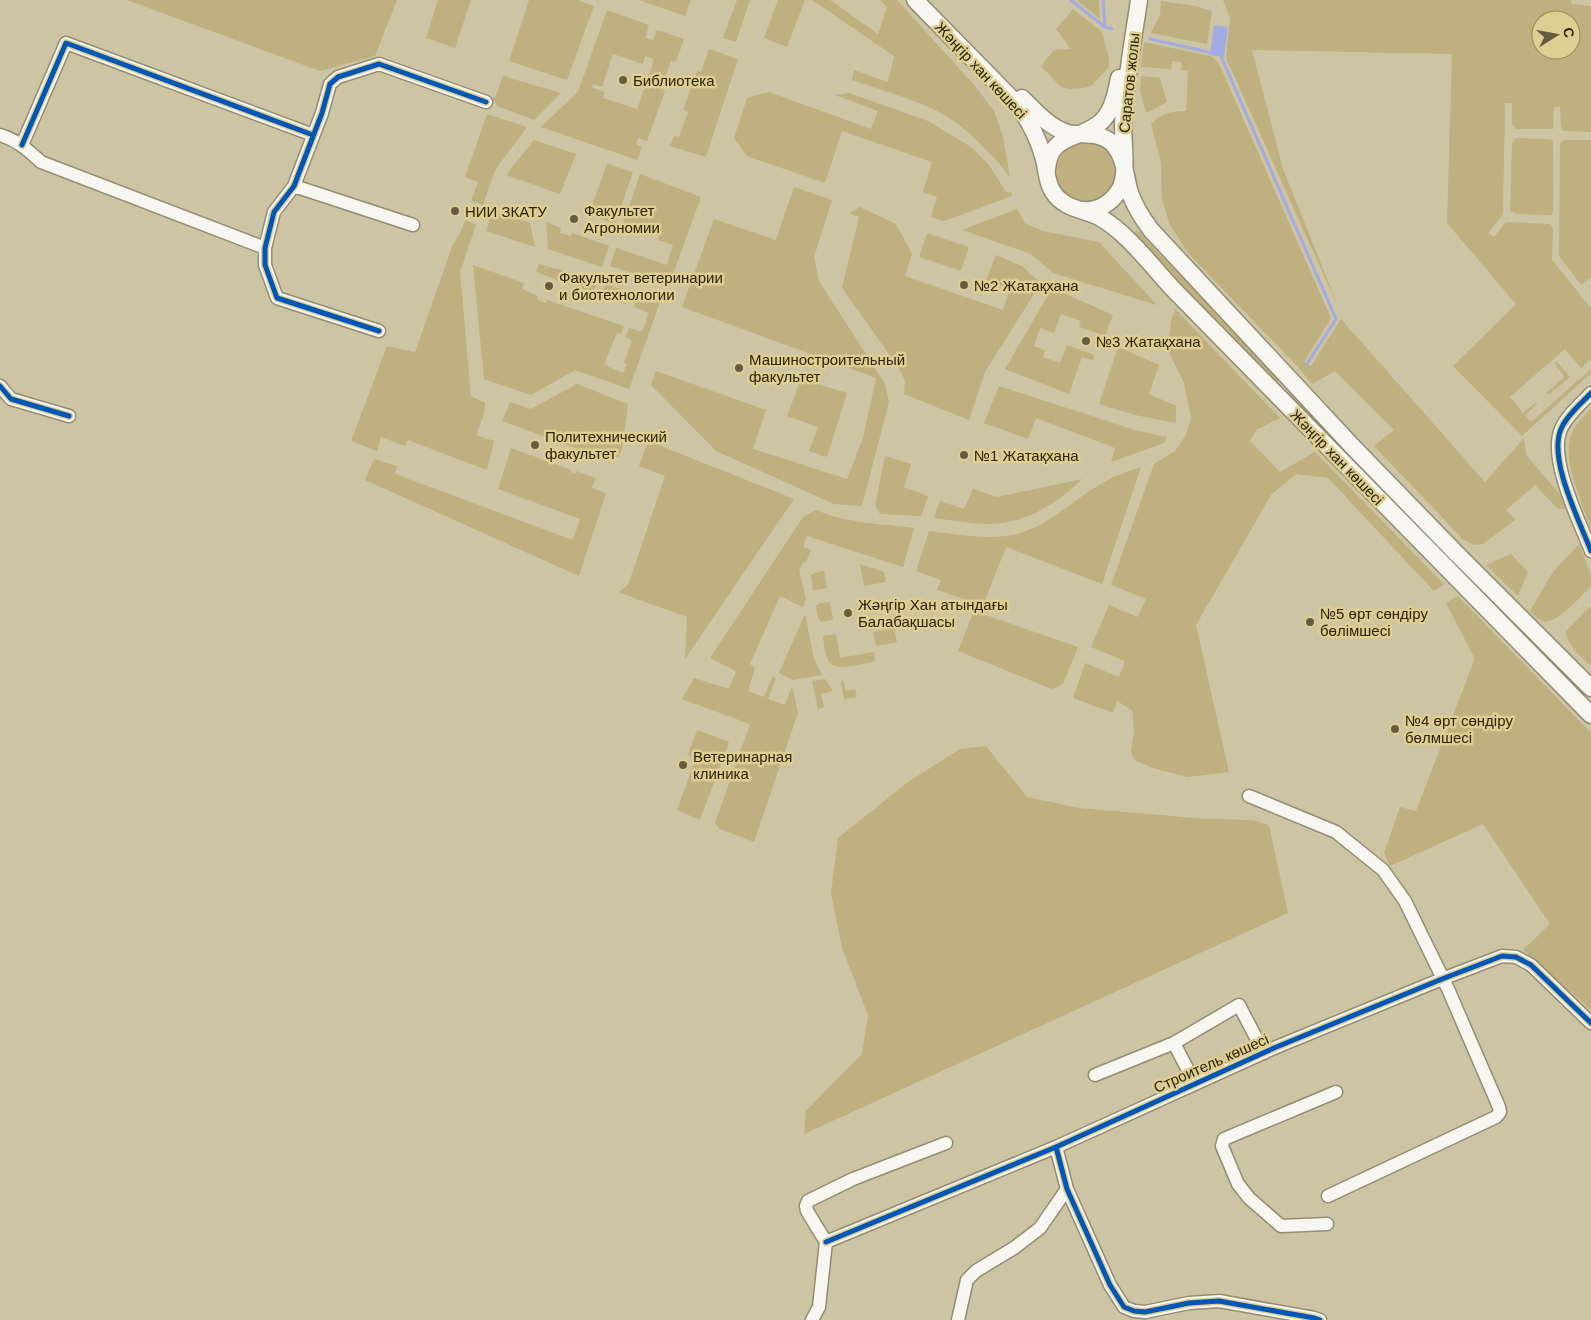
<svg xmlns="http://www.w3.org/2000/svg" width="1591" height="1320" viewBox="0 0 1591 1320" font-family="Helvetica,sans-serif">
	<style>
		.green { fill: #beb17f; fill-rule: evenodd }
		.water { fill: #a3ace2 }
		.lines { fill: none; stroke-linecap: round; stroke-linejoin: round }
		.stream { stroke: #a3ace2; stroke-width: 3 }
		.minor-casing { stroke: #938c72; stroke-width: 15 }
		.major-casing { stroke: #938c72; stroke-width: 19 }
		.minor { stroke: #f7f6f1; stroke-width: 12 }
		.major { stroke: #f7f6f1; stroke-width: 16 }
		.cycleway-casing { stroke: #ddce91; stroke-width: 8 }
		.cycleway { stroke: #0057b8; stroke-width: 5 }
		.poi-dot { fill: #635c40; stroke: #ddce91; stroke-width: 2 }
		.labels { text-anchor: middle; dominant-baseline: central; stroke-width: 5; stroke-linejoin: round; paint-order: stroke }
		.street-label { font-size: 15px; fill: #2a240b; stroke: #ddce91 }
		.poi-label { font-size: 15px; fill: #2a240b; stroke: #ddce91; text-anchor: start }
	</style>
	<rect width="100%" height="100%" fill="#ccc4a2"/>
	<!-- green -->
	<path class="green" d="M127,0H397L375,56L320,71Z
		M438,0H471L455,48L426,38Z
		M529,0H578L594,6L567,80L509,61Z
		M639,0H691L685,16Z
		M737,0H750L736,42L723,38Z
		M778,0H805L787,47L764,38Z
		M812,0H830L878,34L887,7L880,0H897L975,86L994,111L1003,137L1010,177C988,149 962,122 929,107C904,96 877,89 852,80L854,70L888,82L894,56Z
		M1080,0H1099L1100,19L1078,1Z
		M1223,0H1571L1572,4L1591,6V132L1563,131L1561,126L1560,106L1554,107L1553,129H1516L1512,125V103H1505L1503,212L1501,217L1488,233L1494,237L1505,223L1509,222L1550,224L1553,228L1552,260L1591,308V359L1581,368L1565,349L1510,397L1523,413L1536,402L1537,404L1525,415L1531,422L1591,369V373L1522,436L1453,366L1516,304L1447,223L1452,54L1252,50L1283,169L1340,311L1226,58L1230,18ZM1541,20H1571V50H1541Z
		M1161,1L1195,6L1212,11L1207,44L1151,33L1160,15Z
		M1073,9L1102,32L1109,59V67L1091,86L1084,88L1069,89L1061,87L1041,66L1054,50L1071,49L1056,29Z
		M607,10L649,25L645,38L653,40L657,30L684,39L676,62L671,61L664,80L649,75L654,59L645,56L643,64L613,54L602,87L593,84L592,88L605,92L603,98L637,109L646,84L665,91L647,141L638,138L636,144L642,147L637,160L541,127L578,92Z
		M1144,42L1210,56L1215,59L1220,66L1331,318L1304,362L1311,366L1341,319L1485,482L1524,438L1526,455L1564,499L1566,509H1558L1535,485L1506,510L1515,520L1483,544L1474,545L1464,540L1374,446L1394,430L1335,371L1312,384L1298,367L1188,253L1169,223L1162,199L1161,163L1151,124C1161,113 1171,111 1186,111L1188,71L1181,70L1182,62L1172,61L1171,69L1141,67Z
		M709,49L738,59L706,157L670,146L674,136L679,137L688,112L683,110L697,71L701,72Z
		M503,76L561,93L534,120L497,106L493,98L496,96Z
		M1141,76L1160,78L1167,102L1146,113L1140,91Z
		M769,92L871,129L878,111L835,95L849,93L928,121L971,147L989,165L1006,192H1012V196L944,221L931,217L937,197L923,192L932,162L842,131L825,183L747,156L734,138L747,98Z
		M487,114L527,127L495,170L483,205L471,201L478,182L465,177Z
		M1518,138L1549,139L1553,141V212L1551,215L1516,214L1510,211L1512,144L1515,139Z
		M534,140L576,154L560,194L506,175Z
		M1564,140H1591V277L1581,285L1559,256L1560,143Z
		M1056 172a30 30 0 1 1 60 0a30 30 0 1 1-60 0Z
		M607,164L633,172L615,224L589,214Z
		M640,174L701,197L669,285L610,266L616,248L667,265L673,245L658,240L659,235L651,232L649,236L622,226Z
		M794,187L832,200L814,257L819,281L885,384L889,402L862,506L834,504L716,451L651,385L656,371L766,410L753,449L847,479L863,438L876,378L682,307L714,219L776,240Z
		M860,207L896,224L912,254L905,276L1003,310L1010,289L986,280L996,255L1022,266L1041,283L985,372L969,420L904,394L905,381L899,368L842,288L859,217L849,213Z
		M1017,209L1025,223L1043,231L1099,242L1157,305L1053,273L1031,254L962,230Z
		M493,211L530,223L535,247L486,231Z
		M465,220L476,225L460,272L471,396L485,403L484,414L476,435L494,441L487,470L408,440L405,446L381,437L377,451L351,441L387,346L415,352L452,247L461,231Z
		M546,222L561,228L560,233L571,236L572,233L609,246L602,267L548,249Z
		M1137,230L1279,379L1275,383L1133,233Z
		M927,233L969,247L961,271L919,257Z
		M539,264L598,280L593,293L536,272Z
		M473,265L524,283L522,289L538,296L537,300L546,303L547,300L624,326L621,334L617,333L604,365L623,373L627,364L624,363L632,340L625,337L629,328L642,332L649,313L634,307L635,303L627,300L625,304L601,296L605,284L660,302L629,389L575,370L531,395L484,379Z
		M1052,288L1113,315L1105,336L1079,327L1081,321L1061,314L1054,333L1040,328L1034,346L1045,350L1043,357L1060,363L1067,345L1094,355L1093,360L1082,357L1069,394L1005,369Z
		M1175,309L1280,418L1256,430L1250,441L1280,472L1315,452L1444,584L1434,591L1328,478L1296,474L1271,495L1196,625L1229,772L1188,777L1156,769L1134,760L1131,751L1134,730L1132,710L1117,701L1113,713L1073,698L1085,663L1119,677L1125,661L1091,647L1109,605L1138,617L1146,599L1111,585L1154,464L1175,451L1186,435L1191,418L1184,383L1170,355L1169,339L1171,321Z
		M1118,347L1159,365L1149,394L1176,406V423L1135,415L1099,404Z
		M1556,361L1570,377L1548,395L1546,393L1565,377L1554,363Z
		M801,379L847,393L827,457L809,451L818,427L787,416Z
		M577,384L628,404L623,444L619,457L603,458L502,421L510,402L531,409Z
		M999,386L1135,430L1167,437L1164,443L1111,462L1115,448L1036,418L1028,439L984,423Z
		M1290,390L1459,565L1455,568L1286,394Z
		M1591,409V529C1583,505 1563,462 1570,438C1573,427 1583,416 1591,409Z
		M648,441L794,499L685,659L687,617L634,598L619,592L628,585L665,476L639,466Z
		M511,448L571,470V472L575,474L576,471L596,478L592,488L606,493L579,576L365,480L374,459L397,466L395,474L573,540L580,519L498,489Z
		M885,456L911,464L904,487L928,496L921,516L880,514L875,506Z
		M1141,467L1102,584L1006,547L980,613L1078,647L1063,684L1052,689L958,651L977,603L937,590L941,580L916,571L929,531C954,534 980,539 1006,536C1042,532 1069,503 1099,485C1112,477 1126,472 1141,467Z
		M1082,479C1056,505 1023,525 985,524C968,523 951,520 934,518L940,501L964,509L973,489L997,497Z
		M816,510C846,523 882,524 914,528L903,567L807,536L803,547L811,550L806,562L803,563L799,570L806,599L803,607L780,596L750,664L755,668L748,691L764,697L772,677L776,678L768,699L785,705L792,686L798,713L754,842L720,829L715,823L750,724L682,699L694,678L729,689L736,671L710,658L803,517Z
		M1579,544L1591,575V586C1582,595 1555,627 1542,621C1538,619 1533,614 1530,611L1553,572Z
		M1511,554L1528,572L1518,596L1486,565Z
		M860,564L884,572L886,582L864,586Z
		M824,571L827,588L813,591L811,575L814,573Z
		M1482,586L1578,683L1574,686L1478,590Z
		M1458,596L1591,733V1010L1523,950L1550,924L1483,824L1390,866L1384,853L1400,807L1416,811L1474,661V657L1446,603Z
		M830,602L833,620L821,622L818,618L816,606L820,603Z
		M1591,606V666C1581,656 1566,645 1566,631Z
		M805,614L814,659L822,675L793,680L779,673Z
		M894,628L897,642L876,646L873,632Z
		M836,634L840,658L874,652L875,661C865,663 836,672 830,663C825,656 824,645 823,636Z
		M825,679L833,691L821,694L824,707L818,709L812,681Z
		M843,680L846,691L855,689L857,697L844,699L841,682Z
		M697,730L729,742L700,820L677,810L696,758L688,755Z
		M986,746L1027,797L1079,808L1207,819L1252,820L1269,825L1288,913L804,1134L806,1111L862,1054L868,1015L842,948L831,893L838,838L908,782L960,749Z"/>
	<!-- water -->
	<path class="water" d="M1214,25L1228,27L1224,57L1210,55Z"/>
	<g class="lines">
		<!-- stream -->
		<path class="stream" d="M1071,0L1105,27
			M1103,0L1105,27L1112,29
			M1150,39L1213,53
			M1220,54L1336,319L1307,364"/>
		<!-- minor casing -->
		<g class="minor-casing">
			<path id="minor" d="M0,135C17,140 28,150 41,162L265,248
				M22,145L66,43L313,135
				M294,186L413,225
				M379,331L277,298L265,265V248L274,212L294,186L322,113L330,84L338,77L379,64L486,102
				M0,386L11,399L69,416
				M1591,393C1581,404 1567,415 1561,429C1548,459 1579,520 1591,551
				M1249,796L1336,832L1383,870L1405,901L1448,989L1499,1107L1500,1112L1496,1117L1328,1196
				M1174,1043L1195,1084
				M1095,1075L1174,1043L1239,1005L1264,1053
				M1056,1147L1067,1189L1110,1285L1124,1307L1134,1311L1145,1312L1189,1303L1219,1301L1314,1318L1320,1320
				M1327,1224L1281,1226L1249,1198L1238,1184L1222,1146L1224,1139L1336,1092
				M826,1242L1056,1147L1274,1048L1442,979L1502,956L1516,957L1531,965L1591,1023
				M812,1320L819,1307L826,1242L807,1211L806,1206L808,1201L853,1179L946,1143
				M958,1320L967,1280L976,1271L1014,1248L1040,1228L1067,1189"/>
		</g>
		<!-- major casing -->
		<g class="major-casing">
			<path id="major" d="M915,0L1018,105C1029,121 1038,137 1043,156C1047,168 1046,182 1053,192C1064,209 1083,209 1099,217C1126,231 1154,269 1175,291L1591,715
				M1022,98C1035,111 1050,128 1068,133C1084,136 1098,131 1112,143C1125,156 1125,176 1130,193C1135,207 1142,218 1151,230L1353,447L1457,554L1591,688
				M1047,170C1049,132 1082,141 1102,121C1113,110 1116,93 1119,78
				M1082,210C1097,212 1112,203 1120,189C1128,173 1123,144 1123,125C1125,83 1133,42 1139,0"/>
		</g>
		<!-- minor -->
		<use href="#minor" class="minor"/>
		<!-- major -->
		<use href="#major" class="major"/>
		<!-- cycleway casing -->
		<g class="cycleway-casing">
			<path id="cycleway" d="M22,145L66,43L313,135
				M379,331L277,298L265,265V248L274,212L294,186L322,113L330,84L338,77L379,64L486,102
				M0,386L11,399L69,416
				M1591,393C1581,404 1567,415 1561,429C1548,459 1579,520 1591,551
				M1056,1147L1067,1189L1110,1285L1124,1307L1134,1311L1145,1312L1189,1303L1219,1301L1314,1318L1320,1320
				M826,1242L1056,1147L1274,1048L1442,979L1502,956L1516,957L1531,965L1591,1023"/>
		</g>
		<!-- cycleway -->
		<use href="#cycleway" class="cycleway"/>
	</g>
	<!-- markers -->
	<g class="poi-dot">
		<circle cx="623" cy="80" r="5"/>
		<circle cx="455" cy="211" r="5"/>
		<circle cx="574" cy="219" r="5"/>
		<circle cx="964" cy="285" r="5"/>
		<circle cx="549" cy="286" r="5"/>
		<circle cx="1086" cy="341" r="5"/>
		<circle cx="739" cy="368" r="5"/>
		<circle cx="535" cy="445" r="5"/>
		<circle cx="964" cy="455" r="5"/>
		<circle cx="848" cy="613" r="5"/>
		<circle cx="1310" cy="622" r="5"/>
		<circle cx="1395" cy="729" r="5"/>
		<circle cx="683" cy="765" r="5"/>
	</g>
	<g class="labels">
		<!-- street labels -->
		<g class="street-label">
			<text transform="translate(981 70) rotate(47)">Жәңгір хан көшесі</text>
			<text transform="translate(1129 83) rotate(-84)">Саратов жолы</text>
			<text transform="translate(1337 457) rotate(46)">Жәңгір хан көшесі</text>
			<text transform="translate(1211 1063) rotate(-24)">Строитель көшесі</text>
		</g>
		<!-- poi labels -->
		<g class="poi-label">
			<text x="633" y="80">Библиотека</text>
			<text x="584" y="210">Факультет<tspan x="584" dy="17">Агрономии</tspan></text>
			<text x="465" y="211">НИИ ЗКАТУ</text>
			<text x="559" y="277">Факультет ветеринарии<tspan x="559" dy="17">и биотехнологии</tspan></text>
			<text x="974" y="285">№2 Жатақхана</text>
			<text x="1096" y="341">№3 Жатақхана</text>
			<text x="749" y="359">Машиностроительный<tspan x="749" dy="17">факультет</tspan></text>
			<text x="545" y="436">Политехнический<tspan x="545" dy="17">факультет</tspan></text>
			<text x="974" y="455">№1 Жатақхана</text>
			<text x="858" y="604">Жәңгір Хан атындағы<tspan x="858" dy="17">Балабақшасы</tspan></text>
			<text x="1320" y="613">№5 өрт сөндіру<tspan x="1320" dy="17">бөлімшесі</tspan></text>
			<text x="1405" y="720">№4 өрт сөндіру<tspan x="1405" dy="17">бөлмшесі</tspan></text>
			<text x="693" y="756">Ветеринарная<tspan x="693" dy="17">клиника</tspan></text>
		</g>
	</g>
	<!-- north arrow -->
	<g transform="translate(1556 35) rotate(79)"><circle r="24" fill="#ddce91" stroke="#958a5b"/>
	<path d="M0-4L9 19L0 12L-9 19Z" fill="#635c40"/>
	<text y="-8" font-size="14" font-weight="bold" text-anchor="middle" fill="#2a240b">С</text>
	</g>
</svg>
